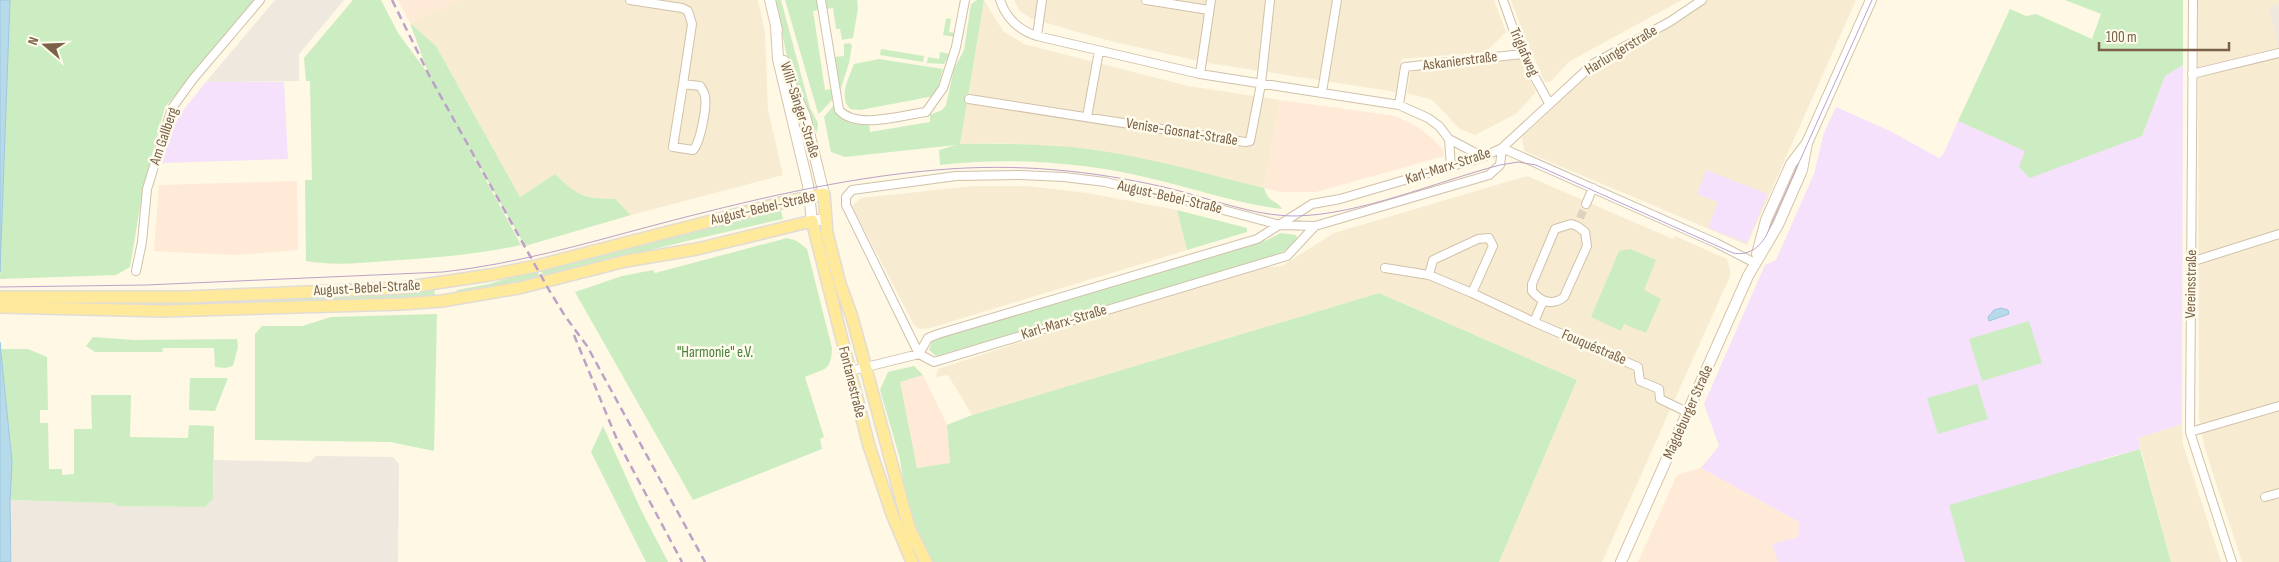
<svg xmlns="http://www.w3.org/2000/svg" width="2279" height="562" viewBox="0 0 2279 562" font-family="'Sofia Sans Condensed',sans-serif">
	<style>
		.residential { fill: #f7ecd2 }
		.commercial { fill: #ffe9d7 }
		.industrial { fill: #eee8df }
		.education { fill: #f5e1fb }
		.green { fill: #ccedc1 }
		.water { fill: #b6daea; stroke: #9cc8dd }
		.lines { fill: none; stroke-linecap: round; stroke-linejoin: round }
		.street-tunnel { stroke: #ddd2bd; stroke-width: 8; stroke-dasharray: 8 4; stroke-linecap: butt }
		.street-casing { stroke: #d1c1a9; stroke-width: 10 }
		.secondary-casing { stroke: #d7c4a9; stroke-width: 12 }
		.primary-casing { stroke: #e2dcd7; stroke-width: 14 }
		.street { stroke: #fff; stroke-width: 8 }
		.secondary { stroke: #fff; stroke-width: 10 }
		.primary { stroke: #ffe99a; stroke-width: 11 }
		.tram { stroke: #bda1c9; stroke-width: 1 }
		.rail { stroke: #bda1c9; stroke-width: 2.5; stroke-dasharray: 8 5; stroke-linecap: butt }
		.labels { text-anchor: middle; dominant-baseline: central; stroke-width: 5; stroke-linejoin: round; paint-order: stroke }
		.street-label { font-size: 15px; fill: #7a6147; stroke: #fffbec }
		.park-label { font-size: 15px; fill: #47813d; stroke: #fffbec }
	</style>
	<rect width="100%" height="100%" fill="#fef8e4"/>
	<!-- residential -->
	<path class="residential" d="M458,0H758L765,32L768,110L783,175L631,215L615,199L595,198L575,193L555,174L520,197L436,46L410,23Z
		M984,0L1003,31L1024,44L1188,86L1280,100L1264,188L1091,149L1005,143L960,144Z
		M1014,0H1494L1506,32L1486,52L1402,59L1396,92L1208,63L1110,41L1032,19L1020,11Z
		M1511,0H1682L1570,61L1550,82H1545L1523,33Z
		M1708,0H1856L1747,245L1524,151L1522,137L1599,65L1650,38Z
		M2198,0H2279V562H2242L2205,449L2199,418Z
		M1519,58L1536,92L1516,114L1475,135L1460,129L1432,100L1407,93L1410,73L1416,69Z
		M1527,176L1673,239L1675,236L1727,259L1731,274L1602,562H1499L1577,380L1379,293L972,415L948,375L936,377L938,369L1243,269L1282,266L1334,233Z
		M974,186H1027L1087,193L1177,210L1187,250L930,328L920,329L914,325L852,206L861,198Z
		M2182,424L2183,445L2221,562H2171L2138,438Z"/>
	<!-- commercial -->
	<path class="commercial" d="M398,0H458L410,23Z
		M1280,100L1395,116L1413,124L1432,138L1444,151V156L1316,192H1281L1264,188Z
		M297,181L298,250L236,255L154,251L159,185Z
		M923,375L947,425L951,463L917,468L900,382Z
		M1701,468L1799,522L1798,537L1772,545L1778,562H1638L1677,475Z"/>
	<!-- industrial -->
	<path class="industrial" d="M275,0H344L299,54V81L206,82Z
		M2279,4V48L2269,8Z
		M316,456L393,457L399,464L398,562H12L10,500L113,503L118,506L205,507L213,499L214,460L310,462Z"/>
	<!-- education -->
	<path class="education" d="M2183,65L2182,424L2138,438L2140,449L2102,459L2047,562H1778L1772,544L1798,537L1799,522L1701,468L1719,446L1704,404L1765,265L1776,260L1814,174L1824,133L1836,107L1890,131L1939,158L1944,153L1958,121L2026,151L2142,136L2165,76Z
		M206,82H284L288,159L161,163L165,140L184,109Z
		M1706,170L1768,194L1747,243L1708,228L1718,202L1697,194Z"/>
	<!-- green -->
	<path class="green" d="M10,0H256L165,107L143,189L130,267L116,275L0,279Z
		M353,0H381L398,33L429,75L410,23L436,46L520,197L555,174C579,197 583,198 615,199L631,215L525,246L462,136L521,245C476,255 432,258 387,261C359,263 333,266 306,261L305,180H312L310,81H306L304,58Z
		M775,0H781L810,108L818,123L817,133L799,98L788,61Z
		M785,0H817L819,10L813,11L825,90L832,89L833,99L820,113H818Z
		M826,0H857L858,8L853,38L842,40L840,29H836L833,8L827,9Z
		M977,0H984L960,144C1004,143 1046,144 1089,149C1148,157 1207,174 1264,188C1269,204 1276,199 1282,209C1237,204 1193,188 1149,178C1081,162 1010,157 940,165L939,150L956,145L845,157L831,152L824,117L834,105C839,122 853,126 869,124L870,132L930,122V115L942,110L946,105L954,69L964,50L971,4Z
		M2065,0H2183V65L2165,76L2142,136L2030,178L2019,167L2025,151L1958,121L2010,9L2026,16L2036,14L2092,39L2101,14Z
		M951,18L949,32L955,33V37L943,35L946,19Z
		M849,43L852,45L849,63L840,91L835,57L844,56V44Z
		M881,49L924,56L923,62L880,55Z
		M940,52L950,54L944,64L927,63L928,57L939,59Z
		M879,59L943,69L938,89L934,96L860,110L850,109C838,97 849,78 854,64Z
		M780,208L783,219C703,237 623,256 544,277L540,269Z
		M1177,210L1247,228V232L1187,250Z
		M1281,233L1296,235L1297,238L1290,248L1272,257L940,355L936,356L929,350L932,341L937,338L1267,240Z
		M787,238L797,241L807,249L832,348C831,372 825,368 805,377L824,437L820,439L822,449L693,500L575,292L622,276L653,270L655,273Z
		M1630,249L1656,260L1644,290L1661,299L1646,333L1624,324L1621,331L1591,317L1619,251Z
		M536,270L541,278L457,294L456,292L457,290L489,284Z
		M434,288L435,297L268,303V301Z
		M1379,293L1577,380L1499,562H931L911,517L904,487L900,459L880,390L888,372L914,366L923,375L900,382L917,468L950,463L947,425L972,415Z
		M437,314L434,451L390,442L255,440V334L262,326H302L331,317Z
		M2029,321L2042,363L1982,381L1969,339Z
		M93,337L134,340L237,339L238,347L233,366L225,368L215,367L214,348H163L162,352H95L86,346Z
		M1,349H28L47,357L48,410H40V423H48L49,469H62V475L74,474V429H92L91,395H131L130,437L188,438L189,425L214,426L213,499L205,507L118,506L113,503L10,500L12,462Z
		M190,378H228L215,411L189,410Z
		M1977,384L1988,419L1938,434L1927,398Z
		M603,426L641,510L668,562H646L591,452Z
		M2140,449L2171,562H1965L1949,505Z"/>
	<!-- water -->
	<path class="water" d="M0,0H10L0,272Z
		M2001,308L2008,310L2009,314L1989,321L1988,317L1994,310Z
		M0,342L12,462L10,500L11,562H0Z"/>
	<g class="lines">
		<!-- street-tunnel -->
		<path class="street-tunnel" d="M1580,218L1586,204"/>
		<!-- street casing -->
		<g class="street-casing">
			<path id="street" d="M630,0L682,8L688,11L692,24L683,84
				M821,0L839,110C856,130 902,115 926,112L943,88L956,47L965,0
				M1000,0C1006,18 1018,30 1037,36L1200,74L1399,105L1428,118L1439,126L1449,139L1483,157
				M1146,0L1209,10
				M1503,0L1522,54L1549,103
				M2193,0L2190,432L2232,562
				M1037,36L1042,0
				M1200,74L1211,0
				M2192,74L2279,53
				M683,84L700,86C702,89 705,93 705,97C707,107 700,144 693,150L673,147Z
				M1322,92L1337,0
				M969,99L1245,142L1250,141L1261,84L1270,0
				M1399,105L1405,67L1522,54
				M1087,117L1099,51
				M1449,139L1451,166
				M1502,148L1716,243L1755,263
				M1586,204L1593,188
				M1571,224L1577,226L1585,232L1587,246L1564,297C1553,306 1541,302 1532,291V284L1555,229Z
				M2191,262L2279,234
				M1385,268L1429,275L1433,260L1478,239L1489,238L1493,246L1472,293L1534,322
				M136,271L142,242L147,189L172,108L193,79L260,0
				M1429,275L1472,293
				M1543,301L1534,322L1638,367L1640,381L1659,389L1660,399L1687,412
				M919,354L928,338L938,334L1257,239L1312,204L1340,199L1483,157L1502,148L1593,64L1671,21L1702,0
				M919,354L846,205V197L852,190L956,176L1020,175L1064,177L1105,182L1197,203L1280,225L1315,226L1489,175L1500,165L1502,148
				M850,371L919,354L934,362L1287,256L1315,226
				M2190,432L2279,406
				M2265,497L2279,493"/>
		</g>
		<!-- secondary casing -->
		<g class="secondary-casing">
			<path id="secondary" d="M770,0L777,30
				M776,26L778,59L808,185L812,221L825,219
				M784,61L792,87L805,116L824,194
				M1757,254L1766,220L1791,164L1807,143L1871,0
				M1621,562L1748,276L1778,225L1802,170L1807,143"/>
		</g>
		<!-- primary casing -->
		<g class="primary-casing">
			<path id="primary" d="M0,297H187L402,288L490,275L536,266L785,202L824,194L827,233L840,284L852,317L904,509L910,530L926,562
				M0,307L164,311L402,304L442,301L519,288L626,261L697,249L812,221L869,446L892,514L912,562"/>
		</g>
		<!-- street -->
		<use href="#street" class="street"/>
		<!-- secondary -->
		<use href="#secondary" class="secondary"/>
		<!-- primary -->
		<use href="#primary" class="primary"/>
		<!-- tram -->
		<path class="tram" d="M0,287L146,285L443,272C515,264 584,244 655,225C747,201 841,178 936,170C1015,163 1091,170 1168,188C1209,198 1253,216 1295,216C1360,215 1435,182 1500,165L1518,162L1536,165L1733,253C1748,256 1759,248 1766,236L1872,0"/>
		<!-- rail -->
		<path class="rail" d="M392,0L430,77L549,290L565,316L587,346L705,562
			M574,335L618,442L682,562"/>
	</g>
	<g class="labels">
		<!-- street labels -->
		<g class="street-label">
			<text transform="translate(1621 50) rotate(-31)">Harlungerstraße</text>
			<text transform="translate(1524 52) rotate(66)">Triglafweg</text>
			<text transform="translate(1460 61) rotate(-7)">Askanierstraße</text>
			<text transform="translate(800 110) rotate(72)">Willi-Sänger-Straße</text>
			<text transform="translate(1182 132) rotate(9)">Venise-Gosnat-Straße</text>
			<text transform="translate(164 136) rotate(-71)">Am Gallberg</text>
			<text transform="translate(1448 166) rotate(-18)">Karl-Marx-Straße</text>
			<text transform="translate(1170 197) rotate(13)">August-Bebel-Straße</text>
			<text transform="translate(763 208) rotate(-13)">August-Bebel-Straße</text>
			<text transform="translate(2191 284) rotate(-89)">Vereinsstraße</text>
			<text transform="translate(367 288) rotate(-3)">August-Bebel-Straße</text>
			<text transform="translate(1064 322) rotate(-17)">Karl-Marx-Straße</text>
			<text transform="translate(1594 347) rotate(23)">Fouquéstraße</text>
			<text transform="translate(852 382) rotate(76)">Fontanestraße</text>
			<text transform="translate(1688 412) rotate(-66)">Magdeburger Straße</text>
		</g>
		<!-- park labels -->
		<g class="park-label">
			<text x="715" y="352">"Harmonie" e.V.</text>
		</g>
	</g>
	<!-- north arrow -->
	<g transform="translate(45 45) rotate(289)" stroke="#fffbec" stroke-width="4" paint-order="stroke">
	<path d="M0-4L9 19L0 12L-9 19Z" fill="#7a6147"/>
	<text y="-8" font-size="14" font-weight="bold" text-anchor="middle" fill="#7a6147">N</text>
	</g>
	<!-- scale -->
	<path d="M2099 42v8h130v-8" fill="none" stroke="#7a6147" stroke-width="2.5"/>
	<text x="2106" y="42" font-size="15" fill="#7a6147" stroke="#fffbec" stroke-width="4" paint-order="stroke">100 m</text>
</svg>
